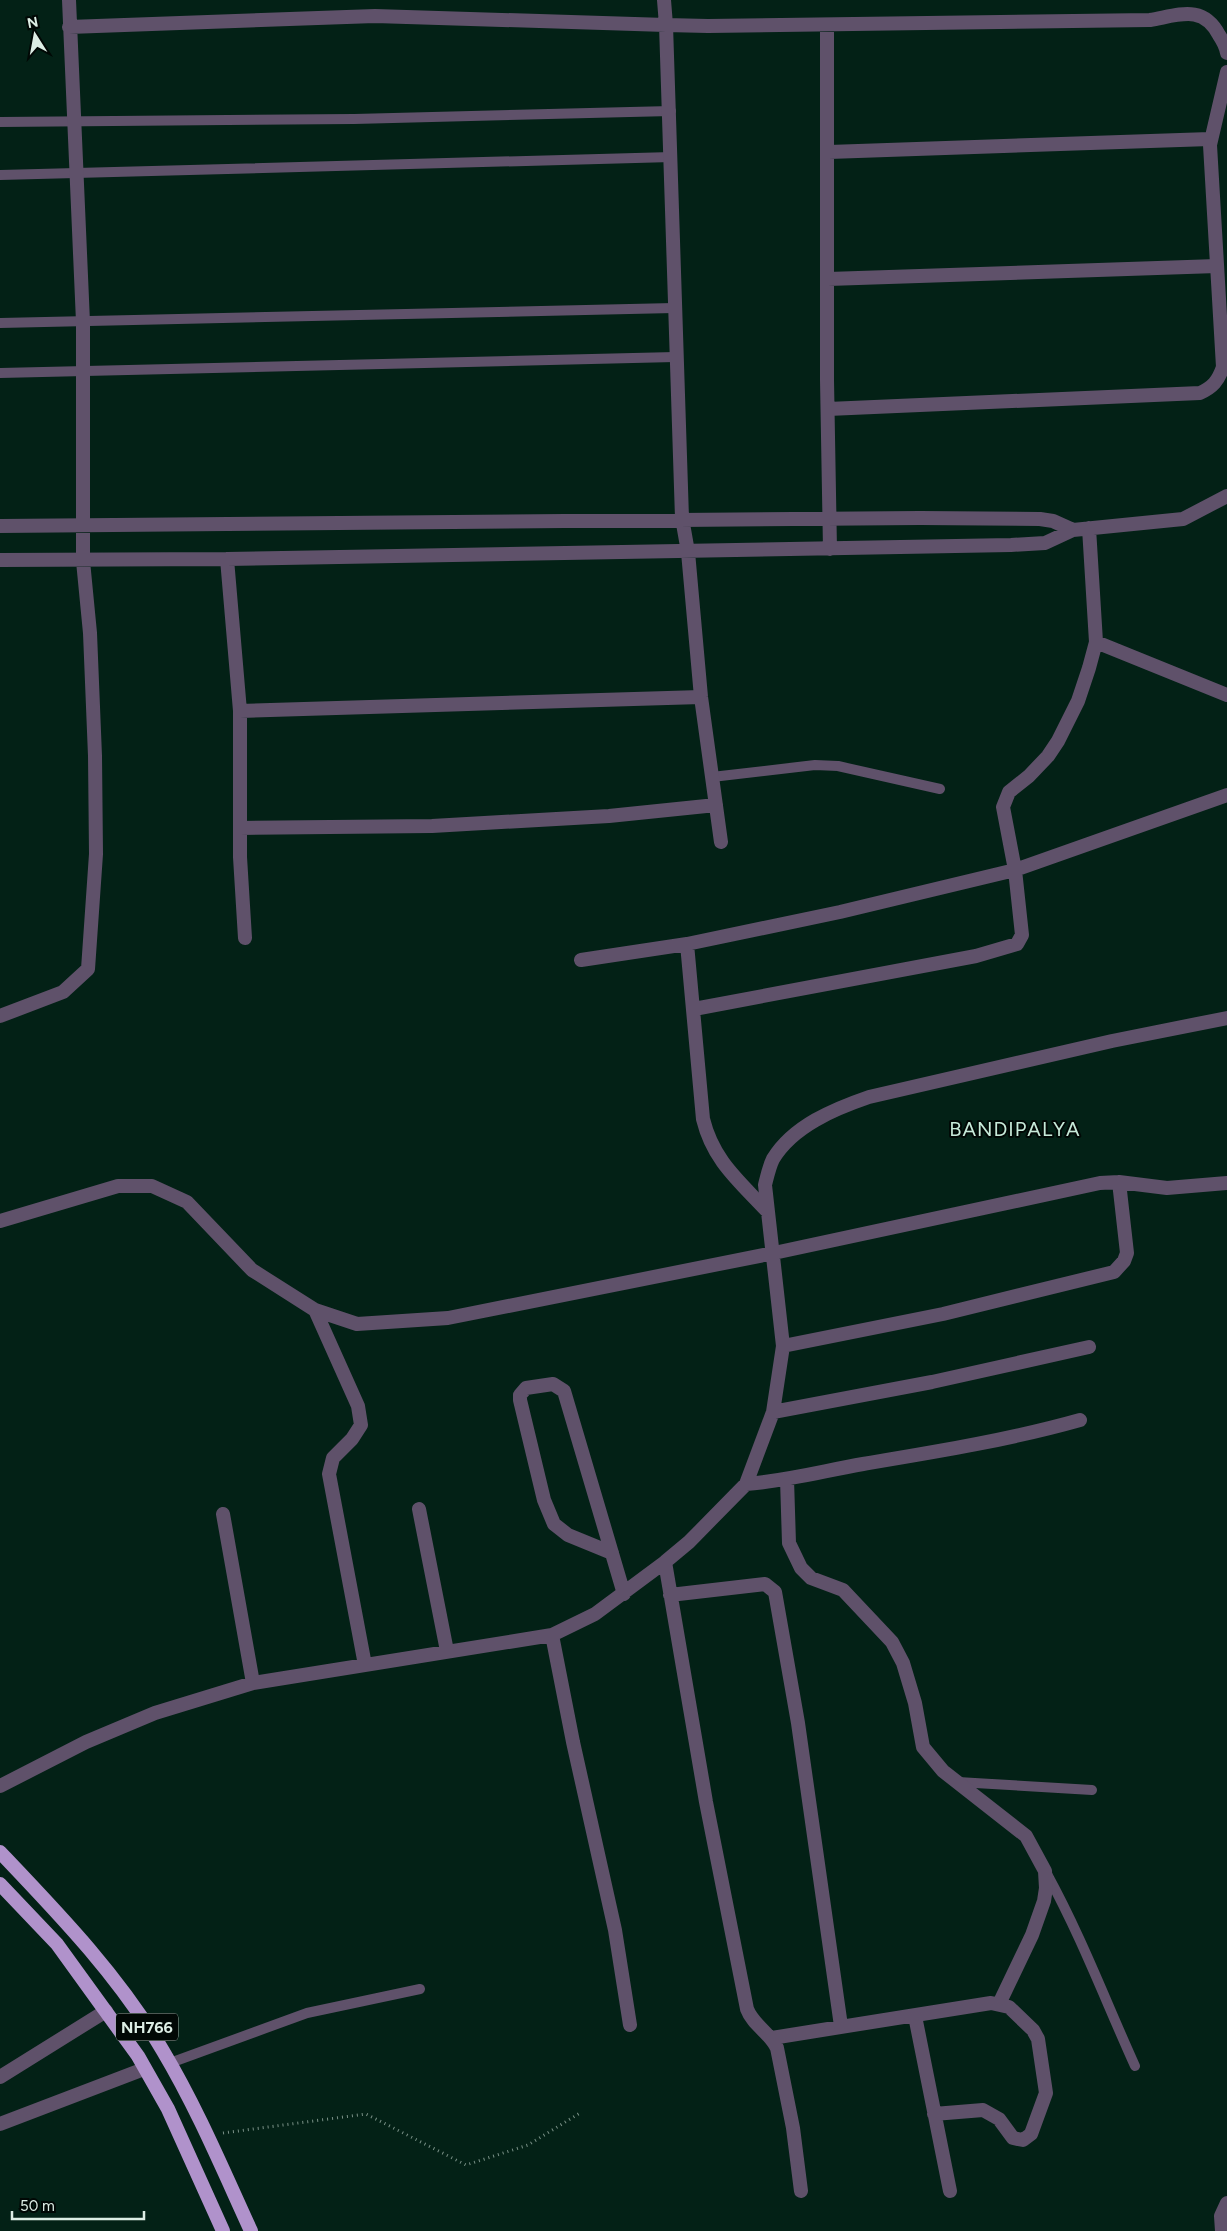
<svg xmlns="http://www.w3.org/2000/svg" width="1227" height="2231" viewBox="0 0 1227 2231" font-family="Figtree,sans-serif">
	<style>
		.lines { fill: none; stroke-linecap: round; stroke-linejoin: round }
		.path { stroke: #7a9187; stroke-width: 3; stroke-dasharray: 1 4; stroke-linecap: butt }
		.service { stroke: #5f516a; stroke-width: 10 }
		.minor { stroke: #5f516a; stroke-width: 14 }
		.tertiary { stroke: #5f516a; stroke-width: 14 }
		.trunk { stroke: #b092cb; stroke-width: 14 }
		.labels { text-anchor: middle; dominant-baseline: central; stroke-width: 4; stroke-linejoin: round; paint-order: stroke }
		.shield { fill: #010805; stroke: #9ba9a2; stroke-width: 1 }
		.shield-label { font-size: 16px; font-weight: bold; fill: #ddeee5 }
		.quarter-label { font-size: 20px; letter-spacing: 1px; fill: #c7ead9; stroke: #010805 }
	</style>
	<rect width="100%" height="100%" fill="#032116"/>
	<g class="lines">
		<!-- path -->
		<path class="path" d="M223,2133L366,2114L466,2165L528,2145L580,2113"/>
		<!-- service -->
		<path class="service" d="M0,122L354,119L671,111
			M0,175L672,157
			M0,323L674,308
			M0,373L675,357
			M712,777L815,765L838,766L940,789
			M958,1782L1092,1790
			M1047,1874C1081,1936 1106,2002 1135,2066
			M170,2063L307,2013L420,1989"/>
		<!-- minor -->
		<path class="minor" d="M664,0L666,25L708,26L1150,20C1179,15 1203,4 1219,35C1223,41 1226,46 1227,53
			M827,25V380L830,549
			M69,27L375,16L666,25L682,518L688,552L701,697L721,842
			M829,152L1210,139
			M828,279L1217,266
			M828,409L1200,393C1213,387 1218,381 1223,367L1210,145L1227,72
			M0,526L920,518L1040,519L1053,521L1073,530
			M227,559L240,711V857L245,938
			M0,560L227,559L1011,545L1045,543L1073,530L1183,519L1227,496
			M1096,642L1227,695
			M240,711L701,697
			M240,828L432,826L609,816L716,805
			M581,960L687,944
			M694,1009L976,956L1017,944L1022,935L1015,870L1003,807L1009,792L1029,776L1048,756L1058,741L1078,701L1089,668L1096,642L1089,528
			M0,1016L63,992L88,969L96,854L95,756L90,633L83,561V322L69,0
			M766,1210C738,1180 713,1160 703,1119L687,944L840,912L1015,870L1227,795
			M0,1221L118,1186H152L187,1202L252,1270L315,1310L357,1324L448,1318L774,1253L1100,1183L1119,1182L1167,1188L1227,1183
			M315,1310L358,1406L361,1425L352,1439L333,1458L329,1474L365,1665
			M783,1346L943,1314L1114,1272L1124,1261L1127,1253L1119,1182
			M773,1412L932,1382L1089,1347
			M787,1479L789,1543L801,1568L811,1578L843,1590L892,1642L903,1663L915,1703L923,1747L943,1771L1026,1836L1045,1871L1046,1888L1044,1901L1032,1935L999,2004
			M746,1484C786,1481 823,1471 863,1464C935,1452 1009,1440 1080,1420
			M419,1509L447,1651
			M223,1514L253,1683
			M612,1553L568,1535L554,1524L544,1500L520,1400V1395L526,1388L553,1384L564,1391L624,1594
			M665,1562L706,1802L747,2009C753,2025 769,2032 777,2048L793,2128L801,2191
			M670,1595L765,1584L775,1592L798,1723L841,2026
			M552,1635L573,1742L615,1930L630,2025
			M0,1786L86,1742L155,1713L253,1683L552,1635L595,1614L665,1562L689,1542L746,1484L773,1412L783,1346L765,1185C767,1177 769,1167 773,1159C793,1126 834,1109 869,1097L1112,1041L1227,1018
			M915,2016L950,2191
			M772,2038L991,2003L1009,2007L1033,2030L1038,2039L1046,2093L1031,2134L1023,2140L1013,2138L999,2119L983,2110L934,2114
			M0,2077L106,2011
			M0,2124L144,2069"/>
		<!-- tertiary -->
		<path class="tertiary" d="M1222,2231L1221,2216L1227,2203"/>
		<!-- trunk -->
		<path class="trunk" d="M0,1852C59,1914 119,1976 163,2051C197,2108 223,2170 251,2231
			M0,1884L57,1944L138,2056L168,2109L223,2231"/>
	</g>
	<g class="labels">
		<!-- shield labels -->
		<rect class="shield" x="116" y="2013.5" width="62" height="27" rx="4"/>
		<g class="shield-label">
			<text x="147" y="2027">NH766</text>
		</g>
		<!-- quarter labels -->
		<g class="quarter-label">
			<text x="1015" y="1129">BANDIPALYA</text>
		</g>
	</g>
	<!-- north arrow -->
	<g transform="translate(35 35) rotate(349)" stroke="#010805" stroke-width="4" paint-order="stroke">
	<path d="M0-4L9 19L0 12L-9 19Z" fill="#ddeee5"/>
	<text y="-8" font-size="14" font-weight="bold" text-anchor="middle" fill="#ddeee5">N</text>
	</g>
	<!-- scale -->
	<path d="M12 2211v8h132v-8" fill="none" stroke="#ddeee5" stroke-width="2.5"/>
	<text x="20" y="2211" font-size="15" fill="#ddeee5" stroke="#010805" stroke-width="4" paint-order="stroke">50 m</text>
</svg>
